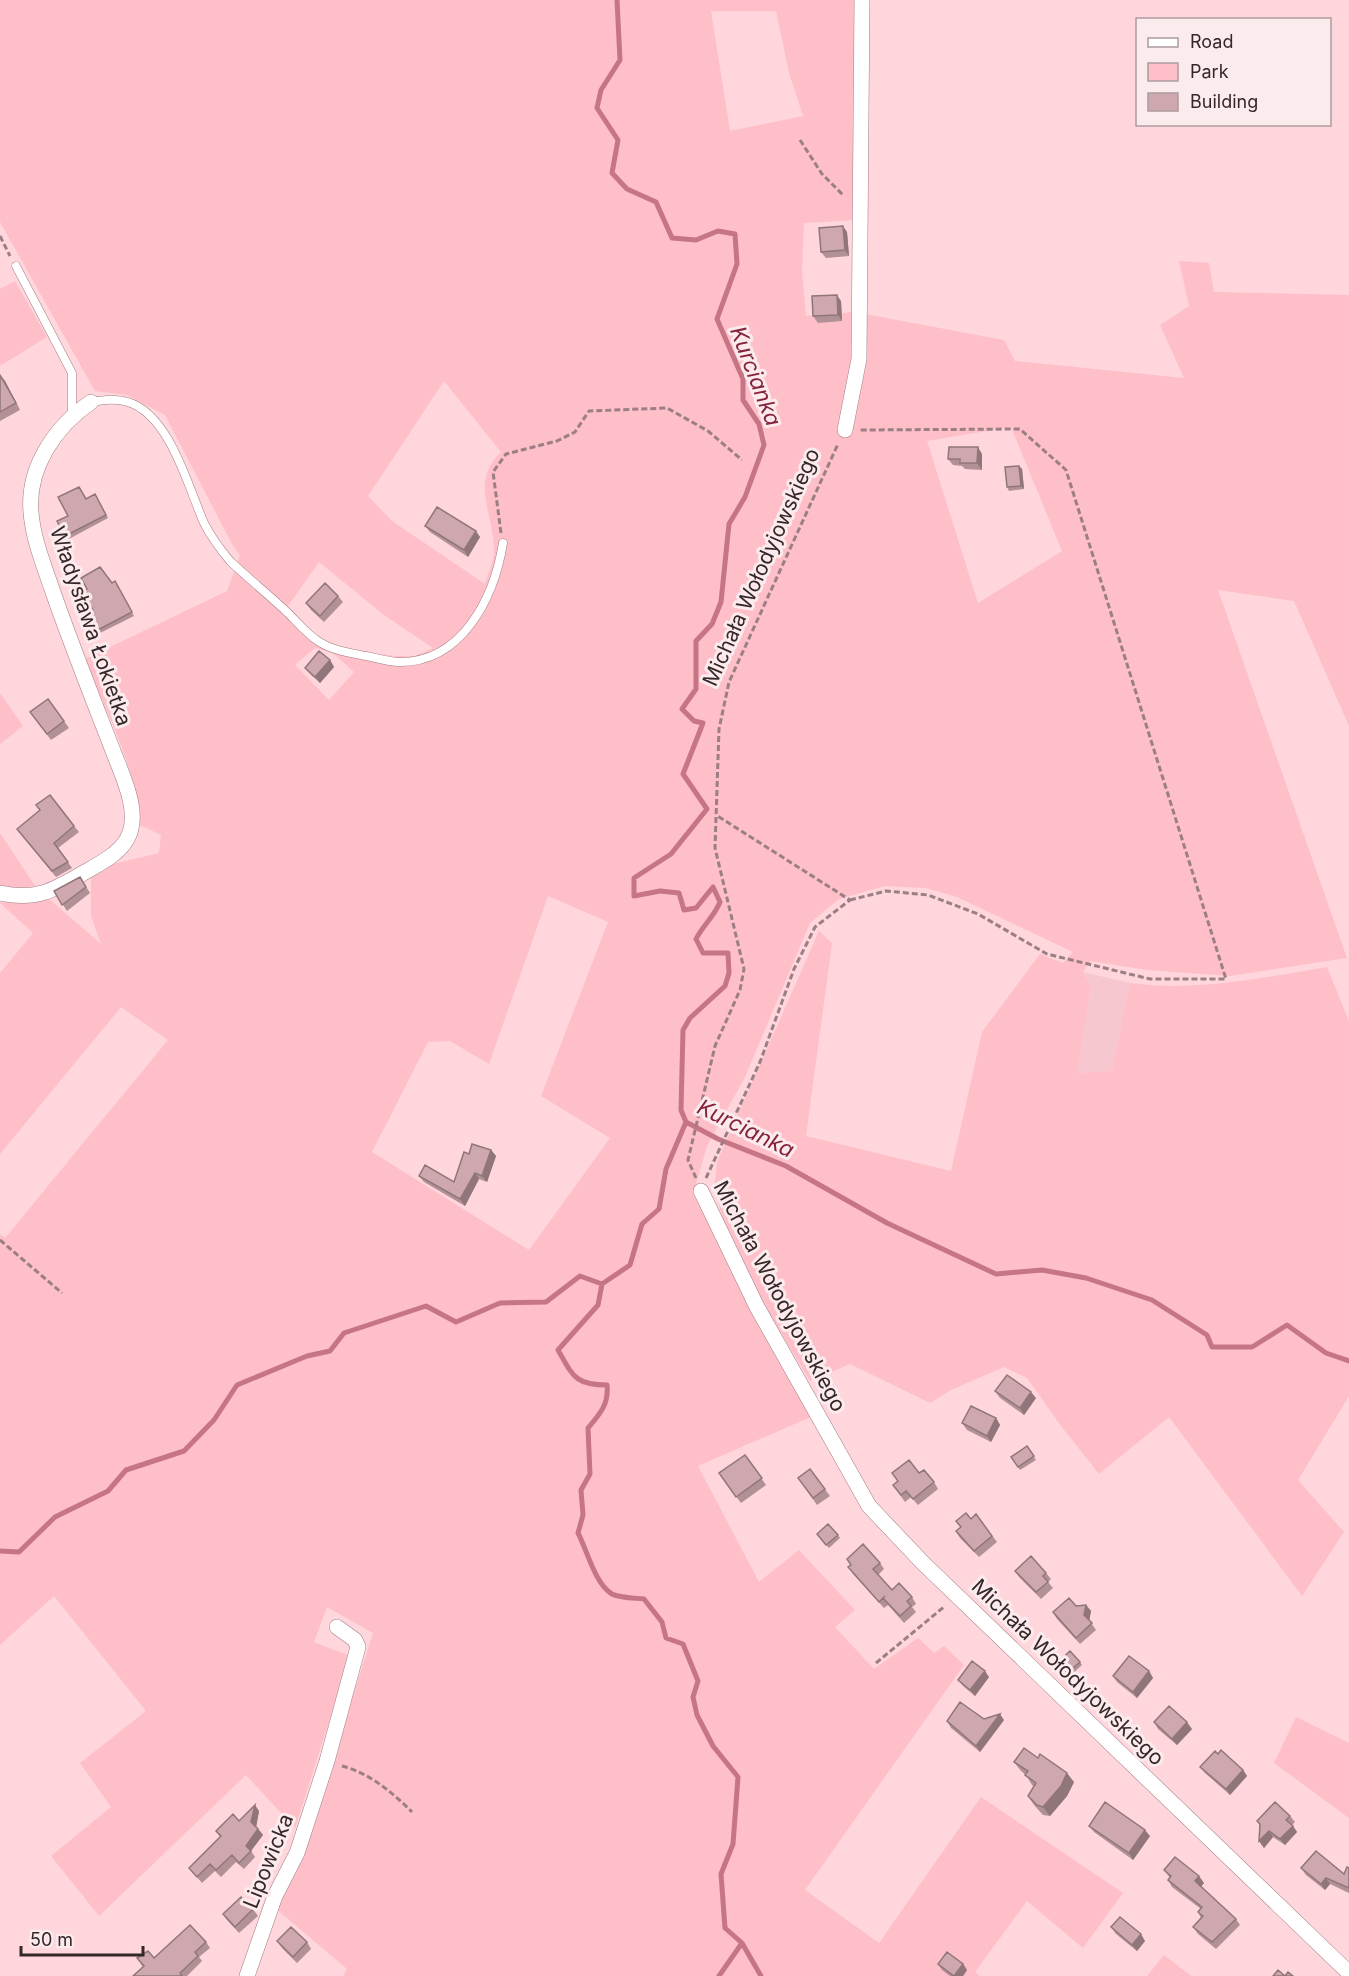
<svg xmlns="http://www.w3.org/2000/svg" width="1349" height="1976" viewBox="0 0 1349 1976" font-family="Inter,sans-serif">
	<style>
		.built { fill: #f7c7cf }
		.green { fill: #febfc9; fill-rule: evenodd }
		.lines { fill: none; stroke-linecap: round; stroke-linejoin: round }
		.stream { stroke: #c67584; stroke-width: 5 }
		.lane-casing { stroke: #a17c82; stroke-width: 9 }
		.street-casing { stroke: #a17c82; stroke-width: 16 }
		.path { stroke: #9b7f84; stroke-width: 3; stroke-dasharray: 6 3; stroke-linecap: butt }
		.lane { stroke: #fff; stroke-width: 8 }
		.street { stroke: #fff; stroke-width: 15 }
		.wall { fill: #b19096 }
		.shaded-wall { fill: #90767a }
		.building { fill: #cea8ae; stroke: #90767a; stroke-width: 1.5 }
		.labels { text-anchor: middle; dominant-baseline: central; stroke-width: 6; stroke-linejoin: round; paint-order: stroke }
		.street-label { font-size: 21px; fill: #352629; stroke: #fbebed }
		.water-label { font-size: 22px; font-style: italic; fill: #85233f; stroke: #fbebed }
	</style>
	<rect width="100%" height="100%" fill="#fed6dc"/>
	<!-- built -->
	<path class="built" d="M1083,972L1130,983L1112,1070L1077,1073L1091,986Z"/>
	<!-- green -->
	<path class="green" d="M0,0H858L856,220L804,223L802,272L806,316L854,312L1004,340L1015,361L1184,378L1160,325L1189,306L1179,261L1209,263L1214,292L1349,295V726L1294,601L1218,590L1347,958L1230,976L1147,970L1090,961L1083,972L1091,986L1077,1073L1112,1070L1130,983C1197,992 1261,978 1327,967L1349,1021V1396L1298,1480L1344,1532L1302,1596L1169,1417L1099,1474L1061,1426L1027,1378L1004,1367L951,1390L930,1403L850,1364L810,1381L763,1303L724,1223L714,1189L717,1162L819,931L832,943L806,1136L951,1171L982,1032L1040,954L1063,963L1073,952L957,897L926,888L885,886L839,899L810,923L745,1077L707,1146L693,1194L813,1416L698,1466L759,1582L799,1550L855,1610L835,1627L874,1669L918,1638L934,1653L944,1646L964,1665L805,1890L879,1943L981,1797L1123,1893L1083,1948L1027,1901L975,1972L980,1976H343L347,1969L275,1908L336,1749L373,1633L327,1607L314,1642L350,1656L295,1828L246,1775L99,1916L51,1856L111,1807L80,1763L146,1711L54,1596L0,1645V1234L5,1238L168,1040L121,1007L0,1154V973L33,933L0,903L48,898L101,944L91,916V873L101,867L159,853L161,835L140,825C139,774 104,707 85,659L227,591L240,555L233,546L165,415L127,395L95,391L0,222ZM711,11H776L789,73L803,116L730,131ZM444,381L501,452C470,481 493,513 494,548C495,559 488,574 485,584L392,521L368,496ZM1011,427L1062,551L978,603L927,441ZM319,562L384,615L433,648L415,656H395L343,648L320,639L288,606ZM315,648L333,653L354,672L329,700L295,665ZM548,896L608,922L541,1096L610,1138L529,1250L372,1152L428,1042L450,1041L489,1064Z
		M15,281L47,337L0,366V289Z
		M0,693L23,726L0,744Z
		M0,833L35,886L18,889L0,887Z
		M1296,1717L1349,1743V1818L1274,1763Z
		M1164,1955L1191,1976H1147Z"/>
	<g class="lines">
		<!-- stream -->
		<path class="stream" d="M617,0L620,60L601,90L597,108L618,140L612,173L627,189L656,202L672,238L696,240L718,231L735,234L737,264L717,319L743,379V400L759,424L764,445L745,497L729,524L721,602L712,624L696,641V689L682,709L694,721L703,723L683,774L707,809L671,854L634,878V896L660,891L679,893L684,910L696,908L713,887L720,902C714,917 703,925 696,939L703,953H728L729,973L725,986L690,1018L683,1030L681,1110L686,1122L718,1139L786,1166L887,1223L996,1274L1042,1270L1086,1278L1152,1300L1207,1335L1212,1347H1252L1287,1325L1326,1353L1349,1361
			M686,1122L666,1169L659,1209L642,1224L630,1265L602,1284L598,1305L558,1350C573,1376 575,1385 607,1385C609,1404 600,1414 588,1428L590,1474L581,1490L583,1515L578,1533C587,1550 595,1584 612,1594C619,1598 635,1598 644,1599L662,1622L666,1638L683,1644L698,1681L693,1697L697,1715L713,1746L738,1777L733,1844L721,1874L725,1928L742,1943L761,1976
			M0,1551L19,1552L55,1517L108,1491L126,1470L184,1451L214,1420L237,1385L307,1356L330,1351L344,1333L426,1306L456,1322L500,1303L546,1302L580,1276L602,1284
			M719,1976L742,1943"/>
		<!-- lane casing -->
		<g class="lane-casing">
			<path id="lane" d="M16,266L72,373V415
				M91,402C104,400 116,398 128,402C170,415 188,487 204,523C211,537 220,549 230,561C249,579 269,595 288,613C297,622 307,634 318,641C331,650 350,653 366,656C376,658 387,661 397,662C462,664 494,598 503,543"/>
		</g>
		<!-- street casing -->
		<g class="street-casing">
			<path id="street" d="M845,430L859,359L862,0
				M0,893C37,901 54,890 85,872C99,864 119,854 127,839C141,815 124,779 115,756C94,702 73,649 54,595C45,568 33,540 31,512C27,467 56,426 91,402
				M701,1191L757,1307L869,1506L923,1563L1349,1973
				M247,1976L275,1896L297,1853L327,1761L358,1647L355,1640L337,1627"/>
		</g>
		<!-- path -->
		<path class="path" d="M800,140L822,174L844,196
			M0,236L10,256
			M501,533L493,472L506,454L557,441L575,432L589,411L667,408L708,431L742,460
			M850,900L886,891L928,895L978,914L1047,954L1150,979H1226L1066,470L1020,429L860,430
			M696,1178L688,1160L715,1046L740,990L744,969L715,848L719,729L729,682L838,444
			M706,1178L760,1062L794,969L815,927L850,900L716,815
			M0,1240L62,1293
			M876,1663L945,1606
			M342,1766C369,1773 392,1792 412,1812"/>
		<!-- lane -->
		<use href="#lane" class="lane"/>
		<!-- street -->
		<use href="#street" class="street"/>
	</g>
	<!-- wall -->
	<path class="wall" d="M847,232L849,256L826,258L821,252Z
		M841,301L842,321L818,323L813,316Z
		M0,375L5,381L20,410L0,421Z
		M982,454V470L965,469L962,466L953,465L948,459Z
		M1019,466L1022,469L1024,489L1009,491L1007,487Z
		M81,490L86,499L97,498L108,518L67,540L65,536L68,516Z
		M425,526L480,537L468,557L430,532Z
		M115,581L134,616L100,633L98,630L87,589L112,583Z
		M338,596L343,602L324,622L311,610L306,603Z
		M330,660L334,667L320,683L310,674L305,668Z
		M48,699L69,728L51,740L30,712Z
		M74,826L79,832L58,848L72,868L56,877L17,829Z
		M80,877L90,893L67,911L54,891Z
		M491,1150L496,1156L487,1182L479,1179L465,1206L424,1182L419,1176L454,1182L469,1154Z
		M995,1391L1036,1398L1024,1415L1000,1398Z
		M996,1418L1000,1425L991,1442L967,1430L962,1423Z
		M1027,1446L1036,1460L1020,1470L1011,1457Z
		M745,1455L766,1485L741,1503L719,1473Z
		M810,1469L830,1496L817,1505L798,1478Z
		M892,1473H919L934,1482L938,1489L918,1505L911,1497L905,1502L893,1485L898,1481Z
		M976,1514L997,1542L979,1557L960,1538L956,1531L961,1527L956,1521L971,1519Z
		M838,1535L840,1538L829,1548L819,1537Z
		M847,1559L880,1563L884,1569L878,1575L892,1590L912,1597L916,1604L912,1607L916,1612L904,1623L888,1605L884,1608L853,1574L848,1567L851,1565Z
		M1015,1571L1046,1573L1051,1579L1048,1582L1053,1588L1041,1599L1019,1577Z
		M1086,1605L1091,1611L1089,1620L1096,1630L1080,1644L1057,1619L1053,1612L1076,1606Z
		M1080,1662L1082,1665L1069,1677L1057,1663Z
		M1149,1671L1153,1678L1137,1698L1117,1682L1113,1676Z
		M989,1677L975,1696L963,1686L958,1680Z
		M984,1719L1004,1720L980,1752L951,1728L947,1721Z
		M1154,1722L1192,1729L1177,1745L1158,1729Z
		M1218,1754L1243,1770L1247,1776L1230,1795L1205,1773L1200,1767Z
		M1014,1762L1074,1782L1067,1796L1050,1816L1043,1815L1034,1805L1028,1796L1034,1786L1032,1785L1026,1775L1021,1771Z
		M259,1811L256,1826L263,1835L251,1851L255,1857L244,1869L236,1862L221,1877L215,1871L202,1883L189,1868L220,1837L216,1831Z
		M1290,1816L1295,1822L1292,1825L1297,1832L1285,1845L1273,1837L1264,1848L1259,1841L1260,1826L1257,1821Z
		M1089,1826L1150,1836L1133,1860L1094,1832Z
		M1301,1868L1344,1874L1349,1868V1893L1330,1884L1325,1890L1306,1875Z
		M1164,1870L1204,1883L1201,1886L1236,1919L1240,1925L1216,1949L1198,1934L1193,1927L1201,1918L1198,1912L1201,1909L1172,1887L1168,1880L1170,1878Z
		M253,1909L258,1916L239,1933L227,1920L223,1914Z
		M1111,1927L1145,1941L1137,1951L1116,1934Z
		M277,1941L307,1942L311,1949L297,1963L282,1948Z
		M206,1942L210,1948L199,1957L202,1961L187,1976H133L143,1967L137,1958H154Z
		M938,1964H963L967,1970L963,1976H950L942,1970Z"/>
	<!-- shaded-wall -->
	<path class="shaded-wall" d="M843,226L847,232L849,256L845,250Z
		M837,295L841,301L842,321L838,315Z
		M0,375L5,381L20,410Z
		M978,447L982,454V470L977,463Z
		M1019,466L1022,469L1024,489L1021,486Z
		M476,531L480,537L468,557L464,550Z
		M330,660L334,667L320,683L315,677Z
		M491,1150L496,1156L487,1182L482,1176Z
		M475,1173L479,1179L465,1206L460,1199Z
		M1031,1392L1036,1398L1024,1415L1020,1408Z
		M996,1418L1000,1425L991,1442L987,1436Z
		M1086,1605L1091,1611L1089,1622L1084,1615Z
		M985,1671L989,1677L975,1696L970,1690Z
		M1149,1671L1153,1678L1137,1698L1133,1692Z
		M1000,1714L1004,1720L980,1752L976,1746Z
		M1187,1722L1192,1729L1177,1745L1172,1739Z
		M1243,1770L1247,1776L1230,1795L1226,1789Z
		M1067,1773L1074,1782L1067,1796L1050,1816L1043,1807Z
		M255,1805L259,1811L256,1828L251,1822Z
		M1293,1826L1297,1832L1285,1845L1280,1839Z
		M258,1829L263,1835L250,1852L246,1846Z
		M1145,1830L1150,1836L1133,1860L1129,1853Z
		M1269,1831L1273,1837L1264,1848L1259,1841Z
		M1199,1876L1204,1883L1200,1888L1195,1881Z
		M1326,1878L1330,1884L1325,1890L1321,1884Z
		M1141,1934L1145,1941L1137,1951L1132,1945Z
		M963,1964L967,1970L963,1976H954Z"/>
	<!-- building -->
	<path class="building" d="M843,226L845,250L821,252L819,228Z
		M837,295L838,315L813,316L812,296Z
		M0,375L16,403L0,412Z
		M949,447H978L977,463H960V459H948Z
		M1019,466L1021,486L1007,487L1005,467Z
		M79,487L86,499L95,494L106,515L65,536L57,521L68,516L58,497Z
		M437,507L476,531L464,550L425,526Z
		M100,567L112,583L115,581L132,612L98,630L89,613L93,610L83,591L87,589L81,578Z
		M325,583L338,596L320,616L306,603Z
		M319,651L330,660L315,677L305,668Z
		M48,699L64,721L47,734L30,712Z
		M50,795L74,826L54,843L68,862L52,871L17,829L40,810L36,805Z
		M80,877L86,887L62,905L54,891Z
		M472,1144L491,1150L482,1176L475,1173L460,1199L419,1176L425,1165L454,1182L464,1152L469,1154Z
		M1007,1375L1031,1392L1020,1408L995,1391Z
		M971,1406L996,1418L987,1436L962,1423Z
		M1027,1446L1034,1456L1018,1467L1011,1457Z
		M745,1455L762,1478L736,1497L719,1473Z
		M909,1460L919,1473L924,1470L934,1482L913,1499L906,1491L901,1495L893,1485L898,1481L892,1473Z
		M810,1469L825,1489L813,1498L798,1478Z
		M966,1513L971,1519L976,1514L992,1536L974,1551L956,1531L961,1527L956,1521Z
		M828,1524L838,1535L826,1545L817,1534Z
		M863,1544L880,1563L873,1569L892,1590L899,1583L912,1597L907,1601L911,1606L900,1616L883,1598L885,1596L879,1602L848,1567L851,1565L847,1559Z
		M1031,1556L1046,1573L1043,1576L1048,1582L1036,1592L1015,1571Z
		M1069,1598L1076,1606L1086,1605L1084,1615L1092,1623L1076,1638L1053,1612Z
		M1070,1651L1080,1662L1067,1673L1057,1663Z
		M1129,1656L1149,1671L1133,1692L1113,1676Z
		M972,1661L985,1671L970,1690L958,1680Z
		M960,1702L984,1719L1000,1714L976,1746L947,1721Z
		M1169,1706L1187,1722L1172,1739L1154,1722Z
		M1024,1748L1038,1758L1040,1754L1067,1773L1061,1786L1043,1807L1037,1805L1028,1796L1036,1783L1025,1775L1028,1771L1014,1762Z
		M1221,1750L1243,1770L1226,1789L1200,1767L1215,1751L1218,1754Z
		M1105,1802L1145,1830L1129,1853L1089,1826Z
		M1275,1802L1290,1816L1286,1820L1293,1826L1280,1839L1269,1831L1259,1841L1260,1824L1257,1821Z
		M255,1805L251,1822L258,1829L246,1846L251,1851L239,1863L232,1855L216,1870L210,1864L197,1877L189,1868L221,1836L216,1831L233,1814L239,1821Z
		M1316,1851L1344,1874L1347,1867L1349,1868V1888L1326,1878L1321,1884L1301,1868Z
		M1175,1857L1199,1876L1195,1881L1236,1919L1212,1942L1193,1927L1203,1916L1198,1912L1202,1907L1168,1880L1171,1876L1164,1870Z
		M241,1897L253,1909L235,1927L223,1914Z
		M1120,1917L1141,1934L1132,1945L1111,1927Z
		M190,1925L206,1942L195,1952L198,1956L180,1973L182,1976H133L144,1966L137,1958L148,1951L154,1958Z
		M291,1927L307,1942L293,1957L277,1941Z
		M947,1952L963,1964L954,1976L938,1964Z
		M1278,1970L1285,1976L1288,1972L1293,1976H1273Z"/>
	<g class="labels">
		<!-- street labels -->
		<g class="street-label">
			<text transform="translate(761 567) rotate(-66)">Michała Wołodyjowskiego</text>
			<text transform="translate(91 626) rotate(71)">Władysława Łokietka</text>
			<text transform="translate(780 1296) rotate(62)">Michała Wołodyjowskiego</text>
			<text transform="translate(1068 1672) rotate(44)">Michała Wołodyjowskiego</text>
			<text transform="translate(268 1861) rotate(-68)">Lipowicka</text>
		</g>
		<!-- water labels -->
		<g class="water-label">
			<text transform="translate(756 376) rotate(69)">Kurcianka</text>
			<text transform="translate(746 1128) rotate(26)">Kurcianka</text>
		</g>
	</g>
	<!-- legend -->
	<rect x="1136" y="18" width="195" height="108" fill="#fbebed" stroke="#ac9c9f" stroke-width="1.5"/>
	<rect x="1148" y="38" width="30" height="9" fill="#ffffff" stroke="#ac9c9f" stroke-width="1.5"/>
	<text x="1190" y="48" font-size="18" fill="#352629">Road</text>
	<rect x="1148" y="63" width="30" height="18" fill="#febfc9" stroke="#ac9c9f" stroke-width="1.5"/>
	<text x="1190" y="78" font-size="18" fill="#352629">Park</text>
	<rect x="1148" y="93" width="30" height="18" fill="#cea8ae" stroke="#ac9c9f" stroke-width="1.5"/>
	<text x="1190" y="108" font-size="18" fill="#352629">Building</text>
	<!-- scale -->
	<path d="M21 1946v9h122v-9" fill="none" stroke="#352629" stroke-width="3"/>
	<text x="30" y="1946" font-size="18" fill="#352629" stroke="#fbebed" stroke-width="4.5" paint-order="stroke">50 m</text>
</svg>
